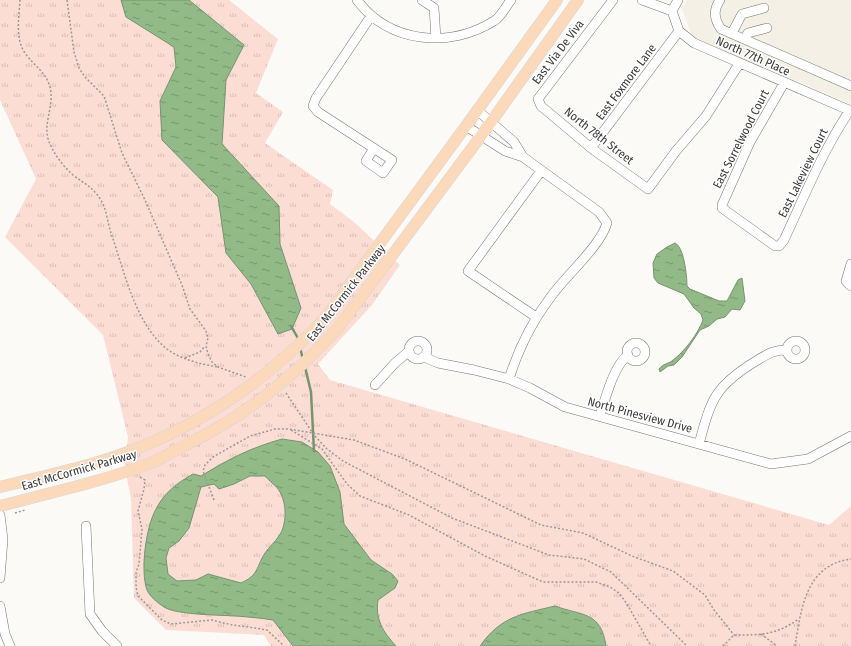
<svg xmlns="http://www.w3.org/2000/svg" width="851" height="646" viewBox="0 0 851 646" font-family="'Fira Sans Condensed',sans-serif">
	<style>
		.built { fill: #f4f0e6 }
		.grass { fill: url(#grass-tufts) }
		.water { fill: url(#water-ripples); stroke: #77936f; fill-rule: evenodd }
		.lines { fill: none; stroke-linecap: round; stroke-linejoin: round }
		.stream { stroke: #77936f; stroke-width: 2.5 }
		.minor-casing { stroke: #767572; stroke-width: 10 }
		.major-casing { stroke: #d7d7d7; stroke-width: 12 }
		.path { stroke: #9a9997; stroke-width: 1.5; stroke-dasharray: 2 2; stroke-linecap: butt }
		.minor { stroke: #fff; stroke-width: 9 }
		.major { stroke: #fbd9ba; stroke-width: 11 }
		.labels { text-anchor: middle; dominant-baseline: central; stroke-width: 3; stroke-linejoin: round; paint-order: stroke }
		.street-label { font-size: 12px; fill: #393837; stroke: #fff }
	</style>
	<defs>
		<pattern id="grass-tufts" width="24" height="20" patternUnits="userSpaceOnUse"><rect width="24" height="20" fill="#fcddd3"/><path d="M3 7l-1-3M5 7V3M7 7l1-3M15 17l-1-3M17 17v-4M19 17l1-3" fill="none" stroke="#d9beb6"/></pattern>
		<pattern id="water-ripples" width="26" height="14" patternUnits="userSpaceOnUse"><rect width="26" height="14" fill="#92ba87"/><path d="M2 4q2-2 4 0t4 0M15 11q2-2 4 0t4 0" fill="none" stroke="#78986f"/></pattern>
	</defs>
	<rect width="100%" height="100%" fill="#fcfaf7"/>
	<!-- built -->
	<path class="built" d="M687,0H851V104L692,37L682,8Z"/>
	<!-- grass -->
	<path class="grass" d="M0,0H229L278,39L256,93L283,112L265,143L333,190L330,204L354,222L400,265L372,305L318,364L330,380L829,525L851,506V646H271L264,635L166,630L134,598L131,499L125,468L128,437L103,335L5,237L36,179L0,100Z"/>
	<!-- water -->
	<path class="water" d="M121,0H189L244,45L226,80L222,144L279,206L280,244L301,308L292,329L278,334L251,284L226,253L218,197L162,140L160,101L176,67L174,47L126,17Z
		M675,243C684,247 687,276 687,286L690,289L719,301H727L738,280L742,278L745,301L740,310L732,309L725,317L717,319L709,326L700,330L682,357L674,365L668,366L660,372L659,369C663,364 667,364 672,361C684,352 698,334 703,320L701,314L694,308L684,294L658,283L654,278L653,263L657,254L667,247Z
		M282,439L302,442L318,452L330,466L340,492L344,524L371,560L392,574L398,581L395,588L378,600C375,619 383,632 396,646H293L273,620C261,618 249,617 236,616C221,615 176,615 164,607C158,603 150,597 147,590C140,570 146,527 156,509C164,493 177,483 193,474L201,476C229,459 250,448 282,439ZM250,476H265C269,481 277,486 280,492C287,504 287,525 279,536C275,542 269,547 265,553C256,567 259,575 241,583L208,574L196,580L177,581L168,574L166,558L169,548L179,541L189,528L201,487L214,484L219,489L234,484Z
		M555,606C582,616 601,611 606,646H480C501,616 522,614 555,606Z"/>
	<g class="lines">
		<!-- stream -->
		<path class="stream" d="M291,326L299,340
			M300,347L303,360
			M305,367L311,392L314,451"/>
		<!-- minor casing -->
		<g class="minor-casing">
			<path id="minor" d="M357,0C389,43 449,49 494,21C501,17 506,6 511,0
				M422,0L434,8L436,38
				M613,0L538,99L541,106L591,148L648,189L676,151L706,116L739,64
				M642,0L672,11
				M720,0C713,10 714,19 721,29L851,86
				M672,11L679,31L694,43L851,111
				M672,11L678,0
				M371,16L316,98L313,106L318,112L392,160L383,173L366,161L374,148
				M732,33L742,14L764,8
				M745,39L748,33L767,28
				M784,83L750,142L722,205V208L775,246H779L784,240C805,195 822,152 850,110
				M477,110L514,142L523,157L599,212L607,223C600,247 565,276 550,298C531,323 518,350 509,379
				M466,126L505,151L523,157
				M591,148L679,31
				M851,264L846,281L851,286
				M536,317L468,271L541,171
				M409 350a9 9 0 1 1 18 0a9 9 0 1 1-18 0Z
				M787 350a9 9 0 1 1 18 0a9 9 0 1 1-18 0Z
				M627 352a9 9 0 1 1 18 0a9 9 0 1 1-18 0Z
				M424,357L438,363L474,370L509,379L530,388L565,407L771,464L808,459L851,436
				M375,385L395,363L408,352
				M600,416C605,399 614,365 628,355
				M699,444C711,399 715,386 756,361C766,355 775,349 787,350
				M0,515L3,539L0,578
				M86,526L90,614L102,631L117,646
				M0,606L5,634L10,646"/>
		</g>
		<!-- major casing -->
		<g class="major-casing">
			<path id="major" d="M0,487C48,475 98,465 143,446C213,417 274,373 325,318L466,126L557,0
				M0,506C50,493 100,482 148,464C161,459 172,452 184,446C245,416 293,378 338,328L481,136L578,0"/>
		</g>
		<!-- path -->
		<path class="path" d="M20,0C19,17 15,39 25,53C34,66 46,72 50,87C55,109 40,126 51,146C56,157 64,167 73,175C86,185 95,188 103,204C107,213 108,224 111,233C124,270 135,324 167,349C182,360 201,364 218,367
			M67,0L74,52L79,68L85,77L104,96L122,153L145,200L182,285L190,309L206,331L208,338L206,346L208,354L212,362L218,367L246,377
			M185,358L200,352L205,346
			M286,393L314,435L327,449L343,461L452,518L549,555L584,559L611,572L687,646
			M291,430L322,449L347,484L360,496L409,515L485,556L543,582H596L610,587L619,593L627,604L651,646
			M140,477L145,480L144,489L138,511L142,529L139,564L136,572V587L138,596L162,620L171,624L212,620L232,625L255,628L267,630L284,646
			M214,500L203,471L205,465L213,457L250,436L275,429H289L354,440L405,459L541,525L583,533L632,556L673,571L705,595L714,610L734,635
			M15,513L25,510
			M761,634L777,646
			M723,646L734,635C763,635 775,635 799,619
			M795,646C801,610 805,565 851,559"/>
		<!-- minor -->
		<use href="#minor" class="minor"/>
		<!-- major -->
		<use href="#major" class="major"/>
	</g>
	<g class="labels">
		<!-- street labels -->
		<g class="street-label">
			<text transform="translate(558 52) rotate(-53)">East Via De Viva</text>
			<text transform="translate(753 56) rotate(24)">North 77th Place</text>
			<text transform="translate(626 82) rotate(-53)">East Foxmore Lane</text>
			<text transform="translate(599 136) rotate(38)">North 78th Street</text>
			<text transform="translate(741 139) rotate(-63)">East Sorrelwood Court</text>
			<text transform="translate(803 173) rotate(-64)">East Lakeview Court</text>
			<text transform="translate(346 293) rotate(-52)">East McCormick Parkway</text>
			<text transform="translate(640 415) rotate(15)">North Pinesview Drive</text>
			<text transform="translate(79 470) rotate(-16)">East McCormick Parkway</text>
		</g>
	</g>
</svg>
